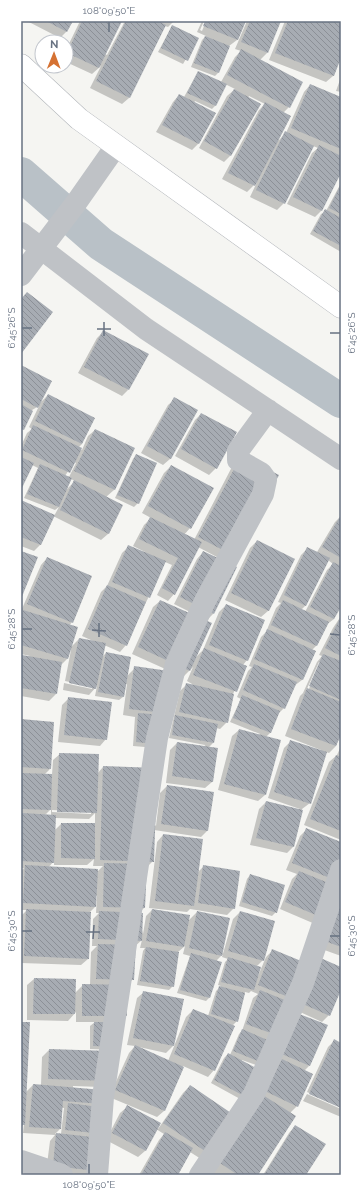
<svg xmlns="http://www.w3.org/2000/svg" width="362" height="1196" viewBox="0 0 362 1196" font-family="Raleway,sans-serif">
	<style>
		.shadow { fill: #0003; fill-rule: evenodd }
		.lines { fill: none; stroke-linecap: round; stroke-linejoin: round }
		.canal { stroke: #b9c1c7; stroke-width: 34 }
		.building { fill: url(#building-back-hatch) }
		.secondary-casing { stroke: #b2b5ba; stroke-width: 23 }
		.street { stroke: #bfc2c6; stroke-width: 22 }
		.secondary { stroke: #fff; stroke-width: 22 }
		.ticks { fill: none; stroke: #677181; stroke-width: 1.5 }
		.neatline { fill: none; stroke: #677181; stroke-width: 1.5 }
		.ticks-label { font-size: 10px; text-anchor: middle; fill: #677181 }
	</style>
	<defs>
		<pattern id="building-back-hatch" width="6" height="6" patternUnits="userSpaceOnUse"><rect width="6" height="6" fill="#a7acb3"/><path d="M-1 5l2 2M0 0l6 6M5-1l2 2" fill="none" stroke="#8c9097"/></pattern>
	</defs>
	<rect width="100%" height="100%" fill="#f5f5f2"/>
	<!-- shadow -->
	<path class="shadow" d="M27,21H72L67,31L60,38Z
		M80,21H121L105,54L107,55L125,21H174L168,27L165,26L129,98L122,104L90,88L101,66L92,74L66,62V50Z
		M202,21H204L200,30L202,31L206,21H245L237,40L229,46L218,73L215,76L191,67L202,40L206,36L197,32Z
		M247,21H280L267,53L260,60L289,107L283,113L278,141L286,133L304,92L310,85L341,98V171L321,211L315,217L287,204L312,153L318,148L313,146L284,203L277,210L250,197L257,182L247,192L222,179L259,110L265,104L249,96L248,98L260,104L230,156L224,162L199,148L227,96L235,89L225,84L216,105L212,109L195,101L194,103L214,113L198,144L192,150L156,132L173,102L179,95L184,97L198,72L221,82L235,57L241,51L235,49Z
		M285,21H341V55L333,76L326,82L269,60Z
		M172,26L198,39L183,64L158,52Z
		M341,77V92L336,91Z
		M341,183V252L310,234L321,214L326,211Z
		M104,331L128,390L122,396L78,373L97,338Z
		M21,367L40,403L48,395L82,444L78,448L82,450L88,436L95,430L134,448L114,490L106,497L122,505L108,534L101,540L53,516L40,545L34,551L21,546V501L54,516L59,507L55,510L24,498L38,468L32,465L21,488V446L27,433L32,429L29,427L39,406L32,410L21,431ZM74,462L76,463L69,477L65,476ZM71,479L75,481L66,490Z
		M175,399L196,411L170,459L163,465L141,453L168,405Z
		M201,414L216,468L209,475L175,456L195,420Z
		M136,455L138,503L134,507L115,498L133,459Z
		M241,457L213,614L206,621L195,658L203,650L219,612L226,605L247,660L243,665L246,666L233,694L227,722L220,729L216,728L213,743L208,748L217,749L212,782L205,788L166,783L170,750L177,743L204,747L205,745L169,738L180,691L187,684L197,687L187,681L193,667L183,677L132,654L153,607L160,601L197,617L198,616L174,604L197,559L203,552L216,558L217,557L198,547L174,594L168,601L157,595L172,565L165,562L126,645L120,652L104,645L101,658L106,653L127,676L135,668L168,672L157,748L133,746L135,717L123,715L127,684H125L123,697L119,700L95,696L97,686L89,695L63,690L64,683L92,689V687L65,681L71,650H70L67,659L61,665L56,694L49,701L21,696V658L30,656L21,654V613L23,612L21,611L41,565L47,558L72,622L69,626L71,647L79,639L93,641L82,636L101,592L107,586L122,553L128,547L144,553L145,552L133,546L144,525L151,518L142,513L164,473L171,466L212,489L190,528L184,535L194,540L234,463Z
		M341,516V604L334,619L326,625L316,646L312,650L315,651L302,680L294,686L284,708L277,715L270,733L266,737L265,795L258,801L218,790L232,736L239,730L259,735L260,734L230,722L241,699L237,697L248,671L252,667L249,666L261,637L266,632L276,608L281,603L278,602L301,555L308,548L317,552L335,522ZM328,560L333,564L327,570L305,612L301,610L306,605Z
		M257,541L293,559L268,611L261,617L225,600L250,548Z
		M341,616V732L336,746L329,753L326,752L310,803L302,809L293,847L287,853L250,845L259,809L266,802L300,810V809L268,798L284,748L291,741L321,751V750L285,736L300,696L303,693L317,662L322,656L319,655L333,628ZM319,662H321L308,691H306Z
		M69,698L106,739L100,746L58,742L62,705Z
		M21,720L50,769L44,775H52L53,760L60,754L97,774L103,767L156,826L160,793L167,786L207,831L201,837L154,830V860L146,868L144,908L138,914L143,934L146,916L152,910L188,921L197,912L223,954L216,961L209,998L206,1001L177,993L190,956L183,954L185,946L178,952L173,986L169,990L137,985L143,951L145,948H140L142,940L134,947L133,979L126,986L116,1050L90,1049V1026L95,1022H76V1012L68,1021L27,1020V985L34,979L75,993L83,985H90L91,952L97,946H92L93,919L99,913H96L97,896H95V907L90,912L88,959L81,965L21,963V916L27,910H21V871L24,868H21V816L24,813H21ZM51,809V816L45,815ZM52,810L91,812V814L52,812ZM95,813V824H61L55,830V818L89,819ZM94,859L93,866H103L97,872L48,868L54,861V865H87Z
		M341,746V840L304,825L329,762L337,755Z
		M307,829L341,843L315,924L280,909L292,879L297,874L286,870L300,836Z
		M163,835L198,872L204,866L234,908L227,915L190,909L187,912L149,908L157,842Z
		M250,875L276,912L272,916L239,906L247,879Z
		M341,881V956L316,947Z
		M240,912L263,960L272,951L304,964L341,968V987L329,1015L322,1022L289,1007L259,1066L242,1060V1100L211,1083L224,1058L228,1054L230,1055L239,1034L242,1031L253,998L258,994L251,991L249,993L245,992L237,1021L232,1026L214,1070L208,1077L183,1066L164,1111L157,1117L109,1097L129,1053L135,1046L127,1045L137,998L144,992L174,1045L166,1053L139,1047L168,1061L186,1017L193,1010L208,1016L216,991L221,986L218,985L225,962L228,959L222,957L233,919ZM266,957L258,976H257V966Z
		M288,1019L309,1066L304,1071L297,1106L290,1113L257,1175H201Z
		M21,1023L25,1093L33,1085H41L42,1057L49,1050L109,1052L101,1087L73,1086V1088L106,1109L92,1175L46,1172L50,1141L55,1135L23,1133L24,1124L21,1127ZM61,1108H64L61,1134H55L60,1129Z
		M334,1041L341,1044V1107L307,1092L328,1047Z
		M190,1086L233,1115L201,1159L190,1152L177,1175H139L159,1140L164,1134L156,1129L145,1151L138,1157L106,1140L120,1113L127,1107L158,1129L183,1093Z
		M307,1094L341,1109V1117L303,1101Z
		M295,1126L305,1175H263L289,1133Z"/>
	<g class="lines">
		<!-- canal -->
		<path class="canal" d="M21,174L101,244L341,401"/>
	</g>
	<!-- building -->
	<path class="building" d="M46,21H73L67,32Z
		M82,21H122L99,68L67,53Z
		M126,21H158L166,25L130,98L96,81Z
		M205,21H246L238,40L203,26Z
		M250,21H281L268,53L241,42Z
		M288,21H341V58L334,76L275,53Z
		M172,25L199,38L188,61L161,48Z
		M205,36L230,46L219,73L194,63Z
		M241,49L303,82L290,108L227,75Z
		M198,71L227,84L216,106L187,93Z
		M310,84L341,97V149L291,128Z
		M234,89L261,104L231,156L204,141Z
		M179,94L216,113L199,144L162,125Z
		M265,102L291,116L255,186L228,173Z
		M285,131L314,146L285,204L256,190Z
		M319,145L341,156V173L322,211L293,197Z
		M341,184V214L329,208Z
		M325,209L341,218V246L313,231Z
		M27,292L53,312L21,354V299Z
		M103,330L149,354L129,390L84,367Z
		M21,365L52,381L38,408L21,399Z
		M48,394L95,418L82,444L35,421Z
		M174,397L198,410L171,459L147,446Z
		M21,404L33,411L24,430L21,429Z
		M201,413L237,432L217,469L181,449Z
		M33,425L82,448L70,473L22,450Z
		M95,429L135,448L115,490L74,471Z
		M136,454L157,463L139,504L117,495Z
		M241,456L279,475L236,557L198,537Z
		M21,457L34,463L21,490Z
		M40,464L72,478L59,507L27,494Z
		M171,465L214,488L191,529L148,506Z
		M74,480L123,505L109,534L60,510Z
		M21,500L55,515L41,545L21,537Z
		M341,515V558L322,547Z
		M150,517L202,542L175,595L162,588L178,558L139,539Z
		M257,540L295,559L269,611L231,593Z
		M128,545L166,561L150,598L112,582Z
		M307,547L330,558L306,606L284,595Z
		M21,551L38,557L21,599Z
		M203,551L237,567L214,614L180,597Z
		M47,557L92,576L73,623L27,604Z
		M333,562L341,566V607L334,619L310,607Z
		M107,585L146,602L127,646L88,629Z
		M160,600L212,623L190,671L138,647Z
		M283,600L329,622L317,646L271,625Z
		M226,604L265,620L248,661L209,645Z
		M23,610L78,627L68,659L21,645Z
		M339,620L341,621V656L325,648Z
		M267,629L316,651L303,680L254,659Z
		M79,638L106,643L96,689L69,683Z
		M204,648L247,666L237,692L193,675Z
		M106,652L131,657L124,697L98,692Z
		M323,654L341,661V700L309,686Z
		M22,655L62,662L57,694L21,688Z
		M254,664L297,682L285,709L243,690Z
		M134,666L169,671L164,713L129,709Z
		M186,683L234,694L228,723L179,712Z
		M307,688L341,702V735L336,746L291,729Z
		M242,695L280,711L271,733L233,718Z
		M68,697L112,702L107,740L64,735Z
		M138,713L164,715L162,745L136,742Z
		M175,715L218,724L214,743L172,735Z
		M21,719L54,722L51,769L21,767Z
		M239,729L281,740L266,795L224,784Z
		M290,740L327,752L311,804L274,792Z
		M177,742L218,748L213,782L172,776Z
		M59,753L99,754L97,813L57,812Z
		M336,755L341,757V831L310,819Z
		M103,766L157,768L154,862L100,860Z
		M21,773L52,774L51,810L21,809Z
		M167,785L214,792L208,831L161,824Z
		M266,801L303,810L294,847L256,838Z
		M22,813L56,815L54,863L21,861Z
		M61,823H95V859L61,858Z
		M306,828L341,842V865L335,880L292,863Z
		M163,834L203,839L194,906L155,901Z
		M104,863L147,864L145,908L103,907Z
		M25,865L98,869L96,907L23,903Z
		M203,865L240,871L235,909L198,903Z
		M299,871L336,886L323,918L285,902Z
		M250,874L285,885L277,913L242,902Z
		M341,894V947L322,940Z
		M26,909L91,912L89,959L24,956Z
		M152,909L190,915L184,947L146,941Z
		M99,911L143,913L142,941L98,939Z
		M197,911L230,918L222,956L189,948Z
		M240,911L275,921L264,961L228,951Z
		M98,944L136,945L134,980L96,979Z
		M146,947L179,952L174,987L140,981Z
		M272,949L306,963L291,998L258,985Z
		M191,953L222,962L210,998L180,990Z
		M316,956L341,967V990L330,1016L296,1001Z
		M228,957L261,967L254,990L221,982Z
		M34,978L76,979L75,1014H33Z
		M82,984L127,985V1016H82Z
		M219,986L245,993L238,1022L211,1014Z
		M260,990L292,1003L279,1036L246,1024Z
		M143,991L184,999L174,1046L133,1038Z
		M193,1009L235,1026L215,1071L174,1054Z
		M294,1012L328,1025L310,1066L277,1052Z
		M21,1022H30L25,1125H21Z
		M94,1022H121L120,1047L93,1046Z
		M242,1029L272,1042L263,1063L233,1051Z
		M334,1039L341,1043V1108L309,1094Z
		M135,1045L184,1067L165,1111L115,1090Z
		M49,1049L110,1051L109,1081L48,1079Z
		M228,1053L260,1070L246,1097L214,1080Z
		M282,1059L313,1074L298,1107L265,1091Z
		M33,1084L103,1090L102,1104L63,1101L61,1129L29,1127Z
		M190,1085L234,1115L208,1153L163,1123Z
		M258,1092L296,1116L258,1175H238L214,1159Z
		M68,1103L107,1108L104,1134L65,1130Z
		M127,1105L161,1123L146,1151L112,1133Z
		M295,1125L326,1144L306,1175H264Z
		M165,1132L193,1148L178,1175H141Z
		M56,1133L101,1138L97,1171L53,1166Z"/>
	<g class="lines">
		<!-- secondary casing -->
		<g class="secondary-casing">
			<path id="secondary" d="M21,65L79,119L341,307"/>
		</g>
		<!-- street -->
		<path class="street" d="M21,233L146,329L341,459
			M21,275L76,203L116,146
			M21,1161L62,1175
			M97,1175L103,1097L157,738L176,664L205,601L263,494L266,480L261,473L238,460V451L268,410
			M200,1175L254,1094L303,983L341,870"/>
		<!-- secondary -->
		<use href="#secondary" class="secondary"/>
	</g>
	<!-- ticks -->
	<path class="ticks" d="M109,32V22M22,328H32M97,329H111M330,333H340M104,336V322M22,629H32M92,630L106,631M330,634L340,635M99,637V623M22,931H32M86,932H100M330,936H340M93,939L94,925M89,1174V1164"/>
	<!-- border -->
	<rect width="362" height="1196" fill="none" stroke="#ffffff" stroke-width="44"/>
	<!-- north arrow -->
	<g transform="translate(54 54) rotate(1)"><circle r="19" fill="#ffffff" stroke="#c2c6cd"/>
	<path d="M0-3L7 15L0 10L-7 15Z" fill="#d57132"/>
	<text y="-6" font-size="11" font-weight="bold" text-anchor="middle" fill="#677181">N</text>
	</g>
	<rect x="22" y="22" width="318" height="1152" class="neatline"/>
	<g class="ticks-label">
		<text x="109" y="14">108°09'50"E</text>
		<text transform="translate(11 328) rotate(-90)" y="4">6°45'26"S</text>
		<text transform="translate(351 333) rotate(-90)" y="4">6°45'26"S</text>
		<text transform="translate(11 629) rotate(-90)" y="4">6°45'28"S</text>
		<text transform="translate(351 635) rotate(-90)" y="4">6°45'28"S</text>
		<text transform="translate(11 931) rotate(-90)" y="4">6°45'30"S</text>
		<text transform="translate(351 936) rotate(-90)" y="4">6°45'30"S</text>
		<text x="89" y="1188">108°09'50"E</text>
	</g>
</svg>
